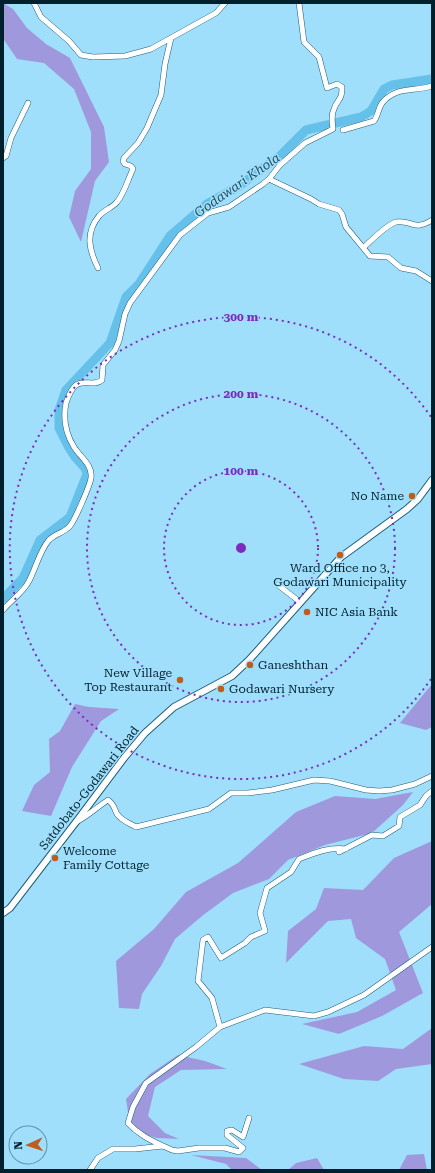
<svg xmlns="http://www.w3.org/2000/svg" width="435" height="1173" viewBox="0 0 435 1173" font-family="'Roboto Serif',serif">
	<style>
		.green { fill: #9f98dc }
		.lines { fill: none; stroke-linecap: round; stroke-linejoin: round }
		.river { stroke: #65c1e9; stroke-width: 9 }
		.minor-casing { stroke: #1f5f79; stroke-width: 6 }
		.tertiary-casing { stroke: #1f5f79; stroke-width: 8 }
		.minor { stroke: #fff; stroke-width: 5 }
		.tertiary { stroke: #fff; stroke-width: 6 }
		.ring { fill: none; stroke: #7b2cbf; stroke-width: 2; stroke-dasharray: 2 4 }
		.poi-dot { fill: #be5d1e; stroke: #a0dffc; stroke-width: 1.5 }
		.labels { text-anchor: middle; dominant-baseline: central; stroke-width: 3; stroke-linejoin: round; paint-order: stroke }
		.poi-label { font-size: 12px; fill: #00202d; stroke: #a0dffc; text-anchor: start }
		.street-label { font-size: 12px; fill: #00202d; stroke: #a0dffc }
		.water-label { font-size: 13px; font-style: italic; fill: #264e5f; stroke: #a0dffc }
		.centre { fill: #7b2cbf; stroke: #a0dffc; stroke-width: 2 }
		.ring-label { font-size: 12px; text-anchor: middle; font-weight: bold; fill: #7b2cbf; stroke: #a0dffc; stroke-width: 3; stroke-linejoin: round; paint-order: stroke }
	</style>
	<rect width="100%" height="100%" fill="#a0dffc"/>
	<!-- green -->
	<path class="green" d="M3,3L13,9L27,28L46,44L70,58L104,127L109,162L95,181L81,242L69,217L75,191L91,169V132L74,89L44,63L17,59L4,40Z
		M432,684V727L426,730L400,723Z
		M75,704L89,707L119,709L101,721L72,767L51,816L22,811L34,785L50,772L49,739L60,731Z
		M413,792L403,805L372,833L325,845L288,860L269,879L233,893L202,916L175,939L161,966L142,994L139,1009L119,1008L116,961L154,929L186,892L238,863L296,812L335,796L375,799Z
		M432,841V904L399,932L423,993L382,1016L339,1034L302,1024L357,1012L396,990L385,959L356,938L351,919L328,921L286,963L288,931L316,909L324,888L363,890L394,858Z
		M432,1028V1064L396,1069L378,1081L344,1079L299,1064L364,1046L403,1049Z
		M178,1055L205,1061L227,1069L181,1070L155,1087L148,1116L165,1133L179,1139L157,1138L131,1131L126,1099L150,1074Z
		M424,1154L427,1170H399L407,1155Z
		M191,1155L246,1158L262,1170H232L226,1164Z
		M317,1158L324,1170H288L296,1163Z"/>
	<g class="lines">
		<!-- river -->
		<path class="river" d="M3,599L23,578L40,540L70,517L87,474L85,468L75,457L68,446L59,428V410L66,390L110,343L126,297L139,284L170,236L207,204L239,186L281,155L306,130L361,117L371,111L384,89L392,85L432,79"/>
		<!-- minor casing -->
		<g class="minor-casing">
			<path id="minor" d="M34,3L41,17L69,41L81,55L93,57L125,56L151,49L216,13L225,3
				M299,3L304,42L319,57L327,88L337,84L342,87C342,101 338,98 334,109C331,115 332,122 333,129L305,143L280,165L269,179L311,199L319,204L339,210L342,214L346,227L370,256L388,257L401,268L416,271L432,281
				M343,130L374,121C378,116 378,109 382,103C396,86 413,92 432,86
				M3,158L6,156L11,138L28,103
				M364,247C372,240 386,225 396,222C411,219 413,232 432,220
				M98,268C89,250 85,233 99,216C104,210 112,208 117,202C124,194 128,179 133,169L131,166L125,164L123,161L124,158L138,143L147,128L161,95L165,64L171,38
				M278,585L300,602
				M3,610C11,600 23,593 29,581C36,568 39,552 49,540C55,534 63,533 69,527C74,523 90,485 91,478C93,465 80,457 74,447C66,434 63,418 66,403C68,397 71,389 76,385C84,379 94,387 102,380L103,365L115,350L119,341L125,314L130,303L180,235L208,213L229,207L263,184L269,179
				M76,822C88,816 97,807 108,800C114,804 114,808 117,814C122,821 129,823 136,827L209,809L231,793H248L272,790L314,780L330,781L366,790L379,791L392,790L415,784L432,776
				M339,852L372,835L383,836L399,826L400,817L420,805L426,796L432,791
				M220,1027L212,998L198,981L203,940L208,937L221,958L245,943L251,937L265,931L260,913L267,888L291,872L299,859C314,853 328,847 346,849
				M163,1146C150,1140 138,1134 128,1123L133,1107L146,1083L196,1047L220,1027L265,1010L314,1016L328,1012L364,995L432,947
				M90,1170L98,1158L113,1149H135L163,1146L172,1150L178,1151L199,1148H225L239,1152L243,1148L227,1135V1131L232,1130L243,1137L249,1118"/>
		</g>
		<!-- tertiary casing -->
		<g class="tertiary-casing">
			<path id="tertiary" d="M3,913L10,908L76,822L124,758L145,733L174,707L232,676L249,660L341,557L407,509L418,499L432,480"/>
		</g>
		<!-- minor -->
		<use href="#minor" class="minor"/>
		<!-- tertiary -->
		<use href="#tertiary" class="tertiary"/>
	</g>
	<!-- distance rings -->
	<g class="ring">
		<circle cx="241" cy="548" r="77"/>
		<circle cx="241" cy="548" r="154"/>
		<path d="M431 679A231 231 0 1 1 431 417"/>
	</g>
	<!-- markers -->
	<g class="poi-dot">
		<circle cx="412" cy="496" r="4"/>
		<circle cx="340" cy="555" r="4"/>
		<circle cx="307" cy="612" r="4"/>
		<circle cx="250" cy="665" r="4"/>
		<circle cx="180" cy="680" r="4"/>
		<circle cx="221" cy="689" r="4"/>
		<circle cx="55" cy="858" r="4"/>
	</g>
	<g class="labels">
		<!-- poi labels -->
		<g class="poi-label">
			<text x="404" y="496" text-anchor="end">No Name</text>
			<text x="340" y="568" text-anchor="middle">Ward Office no 3,<tspan x="340" dy="14">Godawari Municipality</tspan></text>
			<text x="315" y="612">NIC Asia Bank</text>
			<text x="258" y="665">Ganeshthan</text>
			<text x="172" y="673" text-anchor="end">New Village<tspan x="172" dy="14">Top Restaurant</tspan></text>
			<text x="229" y="689">Godawari Nursery</text>
			<text x="63" y="851">Welcome<tspan x="63" dy="14">Family Cottage</tspan></text>
		</g>
		<!-- street labels -->
		<g class="street-label">
			<text transform="translate(89 788) rotate(-52)">Satdobato-Godawari Road</text>
		</g>
		<!-- water labels -->
		<g class="water-label">
			<text transform="translate(237 185) rotate(-35)">Godawari Khola</text>
		</g>
	</g>
	<circle cx="241" cy="548" r="6" class="centre"/>
	<g class="ring-label">
		<text x="241" y="321">300 m</text>
		<text x="241" y="398">200 m</text>
		<text x="241" y="475">100 m</text>
	</g>
	<!-- border -->
	<rect width="435" height="1173" fill="none" stroke="#00202d" stroke-width="8"/>
	<!-- north arrow -->
	<g transform="translate(28 1145) rotate(267)"><circle r="19" fill="#a0dffc" stroke="#6093a9"/>
	<path d="M0-3L7 15L0 10L-7 15Z" fill="#be5d1e"/>
	<text y="-6" font-size="11" font-weight="bold" text-anchor="middle" fill="#00202d">N</text>
	</g>
</svg>
